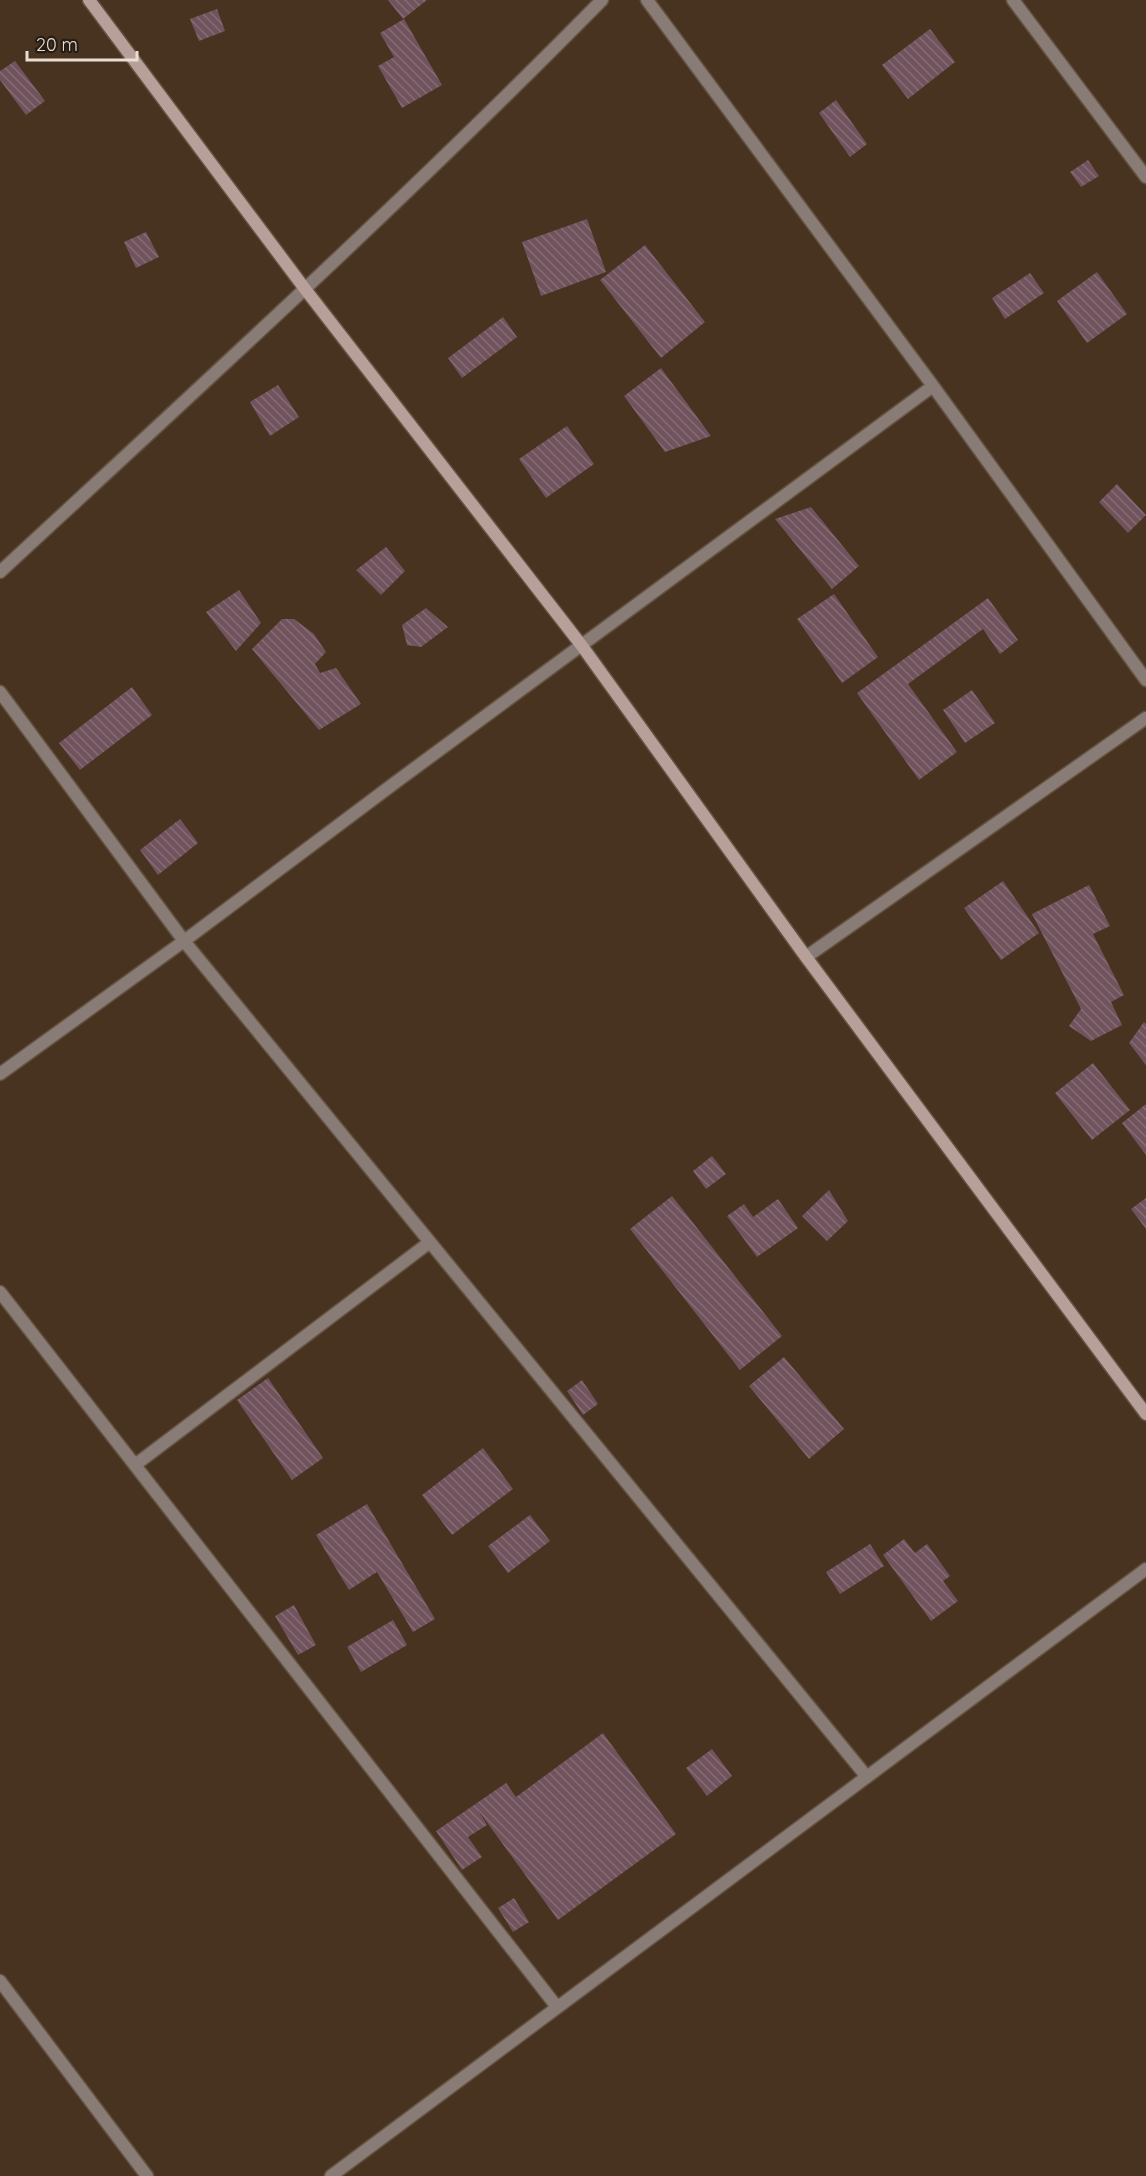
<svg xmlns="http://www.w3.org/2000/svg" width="1146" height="2176" viewBox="0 0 1146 2176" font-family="Quicksand,sans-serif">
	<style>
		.building { fill: url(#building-back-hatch) }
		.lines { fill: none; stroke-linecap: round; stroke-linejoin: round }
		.street-casing { stroke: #645240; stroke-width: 15 }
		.secondary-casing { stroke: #645240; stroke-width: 15 }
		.street { stroke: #897b76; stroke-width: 12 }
		.secondary { stroke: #b7a099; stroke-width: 12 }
	</style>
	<defs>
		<pattern id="building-back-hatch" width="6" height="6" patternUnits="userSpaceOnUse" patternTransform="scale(1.5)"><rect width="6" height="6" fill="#71535e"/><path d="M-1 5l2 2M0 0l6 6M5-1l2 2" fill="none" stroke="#856b74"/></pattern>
	</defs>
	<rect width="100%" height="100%" fill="#473320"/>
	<!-- building -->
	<path class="building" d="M388,0H427L403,19Z
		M217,9L225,31L199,41L190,19Z
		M404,19L442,85L402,108L378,66L394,57L380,33Z
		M930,29L955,62L908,99L882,65Z
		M15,61L45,101L26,115L0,80V71Z
		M836,100L867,144L850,157L819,113Z
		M1088,160L1099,176L1081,187L1070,172Z
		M587,219L606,272L541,296L522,242Z
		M146,232L159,257L136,268L124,242Z
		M645,245L705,322L661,358L600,280Z
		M1097,272L1127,314L1087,343L1057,301Z
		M1030,273L1044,293L1005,319L992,298Z
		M503,317L517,337L462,378L448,358Z
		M661,368L711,436L665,452L624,396Z
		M278,385L299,417L270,436L250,402Z
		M567,426L594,464L546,498L519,459Z
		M1117,484L1146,515L1128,533L1099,502Z
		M811,507L859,566L832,589L775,519Z
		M386,547L405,571L381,595L356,570Z
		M239,590L261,623L236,651L206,612Z
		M834,594L878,657L842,683L797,619Z
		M988,598L1018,640L1000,654L983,629L908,684L957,752L919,780L857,693Z
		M426,608L448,627L421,647L407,645L402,625Z
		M282,619H294L314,634L326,652L315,664L320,673L336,668L361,704L319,730L252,649Z
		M132,687L152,715L80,770L59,743Z
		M972,690L995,723L965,743L943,710Z
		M180,819L198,843L158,875L140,850Z
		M1003,881L1039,933L1001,960L964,908Z
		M1089,885L1110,926L1093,934L1124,995L1111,1002L1122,1025L1091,1041L1069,1026L1081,1009L1032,914Z
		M1144,1022L1146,1024V1065L1129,1043Z
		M1093,1063L1130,1110L1092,1140L1055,1093Z
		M1146,1104V1155L1122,1123Z
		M712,1156L726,1174L706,1189L693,1171Z
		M829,1190L848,1221L827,1241L802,1216Z
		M672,1196L782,1336L740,1370L630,1229Z
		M1146,1198V1229L1131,1209Z
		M778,1199L798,1228L757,1257L727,1216L744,1204L753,1217Z
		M784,1357L844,1429L809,1459L749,1386Z
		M268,1378L323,1458L292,1480L237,1400Z
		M582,1380L598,1404L583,1415L567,1391Z
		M483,1448L513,1489L452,1535L422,1495Z
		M367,1504L435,1619L413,1632L377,1572L349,1590L316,1535Z
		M530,1515L550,1541L508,1573L488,1546Z
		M904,1539L915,1553L927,1544L950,1576L943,1581L958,1601L931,1621L883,1555Z
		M870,1544L884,1566L840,1594L826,1572Z
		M294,1605L316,1645L298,1655L275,1616Z
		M393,1620L407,1645L361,1672L347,1647Z
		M603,1733L676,1834L558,1920L478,1810L487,1825L468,1837L482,1857L462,1870L436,1831L506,1783L516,1797Z
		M712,1749L732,1776L707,1796L686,1768Z
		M514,1898L529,1922L513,1932L498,1908Z"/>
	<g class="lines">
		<!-- street casing -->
		<g class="street-casing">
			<path id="street" d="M647,0L933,386L1146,680
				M1013,0L1146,177
				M0,572C203,384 408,197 602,0
				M0,692L184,941L867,1777
				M806,957L1146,718
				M0,1074L184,941L396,782L933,386
				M0,1292L557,2007
				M135,1465L430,1242
				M0,1981L147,2176
				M331,2176L1146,1569"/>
		</g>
		<!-- secondary casing -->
		<g class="secondary-casing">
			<path id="secondary" d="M89,0L305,289L582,646L806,957L1146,1414"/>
		</g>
		<!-- street -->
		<use href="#street" class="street"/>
		<!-- secondary -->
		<use href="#secondary" class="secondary"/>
	</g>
	<!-- scale -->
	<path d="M27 51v9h110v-9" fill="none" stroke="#eaddd1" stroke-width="3"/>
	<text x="36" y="51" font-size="18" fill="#eaddd1" stroke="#261d15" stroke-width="4.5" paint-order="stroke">20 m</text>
</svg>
